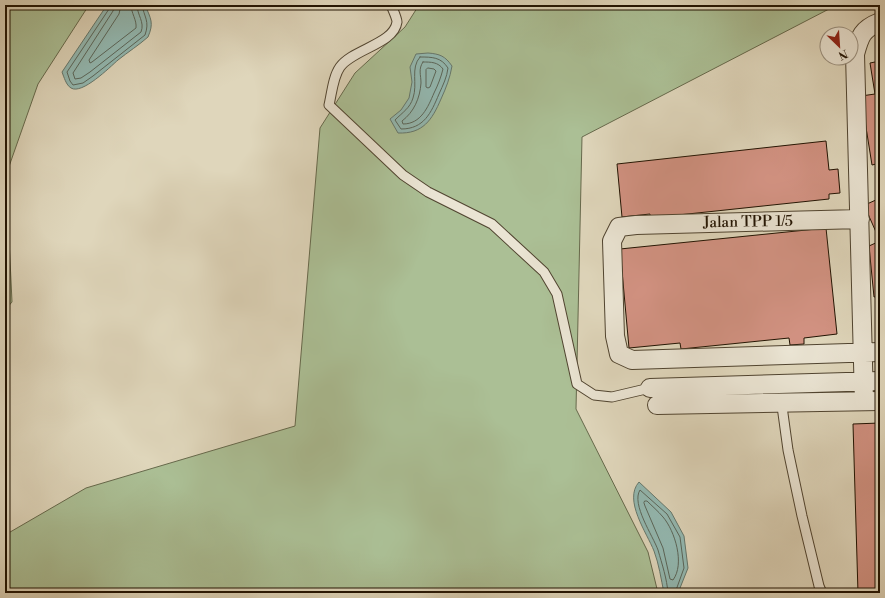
<svg xmlns="http://www.w3.org/2000/svg" width="885" height="598" viewBox="0 0 885 598" font-family="'Libre Bodoni',serif">
	<style>
		.green { fill: #abbf95; stroke: #66694c }
		.water { fill: #93b9b2; stroke: #65776c }
		.lines { fill: none; stroke-linecap: round; stroke-linejoin: round }
		.shore { stroke: #5a665a; stroke-width: 1 }
		.building { fill: #d29282; stroke: #211302 }
		.service-casing { stroke: #504430; stroke-width: 11 }
		.minor-casing { stroke: #504430; stroke-width: 20 }
		.service { stroke: #eae4d3; stroke-width: 9 }
		.minor { stroke: #eae4d3; stroke-width: 18 }
		.labels { text-anchor: middle; dominant-baseline: central; stroke-width: 3; stroke-linejoin: round; paint-order: stroke }
		.street-label { font-size: 15px; fill: #211302; stroke: #eae4d3 }
	</style>
	<rect width="100%" height="100%" fill="#dfd6bb"/>
	<filter id="stains"><feTurbulence type="fractalNoise" baseFrequency=".005" numOctaves="4"/><feColorMatrix values="0 0 0 0 .2 0 0 0 0 .09 0 0 0 0 .02 0 0 0 .5 -.17"/></filter>
	<radialGradient id="worn" r=".72"><stop offset=".6" stop-color="#630" stop-opacity="0"/><stop offset="1" stop-color="#630" stop-opacity=".3"/></radialGradient>
	<!-- green -->
	<path class="green" d="M5,5H89L38,84L6,175L12,302L5,310Z
		M419,5H830L829,9L582,137L576,409L648,552L658,593H5V535L86,488L295,426L320,128L355,73L405,27Z"/>
	<!-- water -->
	<path class="water" d="M107,5H145C151,19 154,23 148,37C139,45 128,52 118,60C110,67 82,95 71,88C66,85 64,77 62,72Z
		M428,53C440,54 445,56 452,66C450,78 446,88 441,99C432,120 423,134 398,133L390,119L401,110L409,98L412,82L410,67L416,54Z
		M639,482L671,512L684,536L688,568L678,593H664C661,579 659,564 654,551C647,533 623,500 639,482Z"/>
	<g class="lines">
		<!-- shore -->
		<path class="shore" d="M110,5L109,9L67,72L70,81L73,85L83,83L93,76L145,35C150,21 144,17 142,5
			M115,5L113,11L73,73L75,79L81,78L90,72L141,32C145,22 137,15 137,5
			M121,5L119,14L89,60L90,63L92,62L136,28C137,20 131,13 131,5
			M420,57C432,57 441,57 448,68C447,77 443,85 439,94C431,113 424,129 401,129L395,120C403,112 410,108 413,98C418,84 410,68 420,57Z
			M423,62C431,62 438,62 443,69C441,77 438,85 434,93C428,107 421,124 403,124L402,121C414,112 420,98 421,83C421,75 418,69 423,62Z
			M428,68L434,69L436,71L430,87L428,88L426,87V70Z
			M645,501H647C652,506 658,511 663,517C675,531 685,564 673,580L670,579L663,548L645,506L644,503Z
			M668,593C667,579 662,564 658,550C653,536 631,504 640,490L667,514L680,537L684,568L675,593"/>
	</g>
	<!-- building -->
	<path class="building" d="M880,61V163L872,165L861,96L875,94L870,63Z
		M826,141L829,170L838,169L840,193L829,194V199L650,218V214L622,217L617,164Z
		M880,170V296L874,297L869,246L880,241L868,214L867,204L878,199L876,172Z
		M826,228L837,334L804,338V344L790,345L789,338L681,349L680,343L629,348L620,249Z
		M880,309V326H877L876,311Z
		M880,423V593H858L853,424Z"/>
	<g class="lines">
		<!-- service casing -->
		<g class="service-casing">
			<path id="service" d="M391,5C393,10 397,18 397,22C394,44 353,49 340,67C333,77 332,92 329,105L403,175L428,192L492,224L544,272L557,294L577,384L594,395L612,397L650,388
				M781,399L788,450L802,516L819,586L822,593"/>
		</g>
		<!-- minor casing -->
		<g class="minor-casing">
			<path id="minor" d="M860,219L636,225L619,227L612,241L615,336L619,354L632,360L880,352
				M650,388L880,381
				M864,401L855,54C860,36 862,29 880,22
				M657,405L880,401"/>
		</g>
		<!-- service -->
		<use href="#service" class="service"/>
		<!-- minor -->
		<use href="#minor" class="minor"/>
	</g>
	<g class="labels">
		<!-- street labels -->
		<g class="street-label">
			<text transform="translate(748 222) rotate(-1)">Jalan TPP 1/5</text>
		</g>
	</g>
	<!-- margin -->
	<rect width="885" height="598" fill="none" stroke="#dfd6bb" stroke-width="20"/>
	<rect x="6" y="6" width="873" height="586" fill="none" stroke="#211302" stroke-width="2"/>
	<rect x="10" y="10" width="865" height="578" fill="none" stroke="#211302"/>
	<!-- north arrow -->
	<g transform="translate(839 46) rotate(155)"><circle r="19" fill="#eae4d3" stroke="#9a907f"/>
	<path d="M0-3L7 15L0 10L-7 15Z" fill="#8f2418"/>
	<text y="-6" font-size="11" font-weight="bold" text-anchor="middle" fill="#211302">N</text>
	</g>
	<rect width="100%" height="100%" filter="url(#stains)"/>
	<rect width="100%" height="100%" fill="url(#worn)"/>
</svg>
